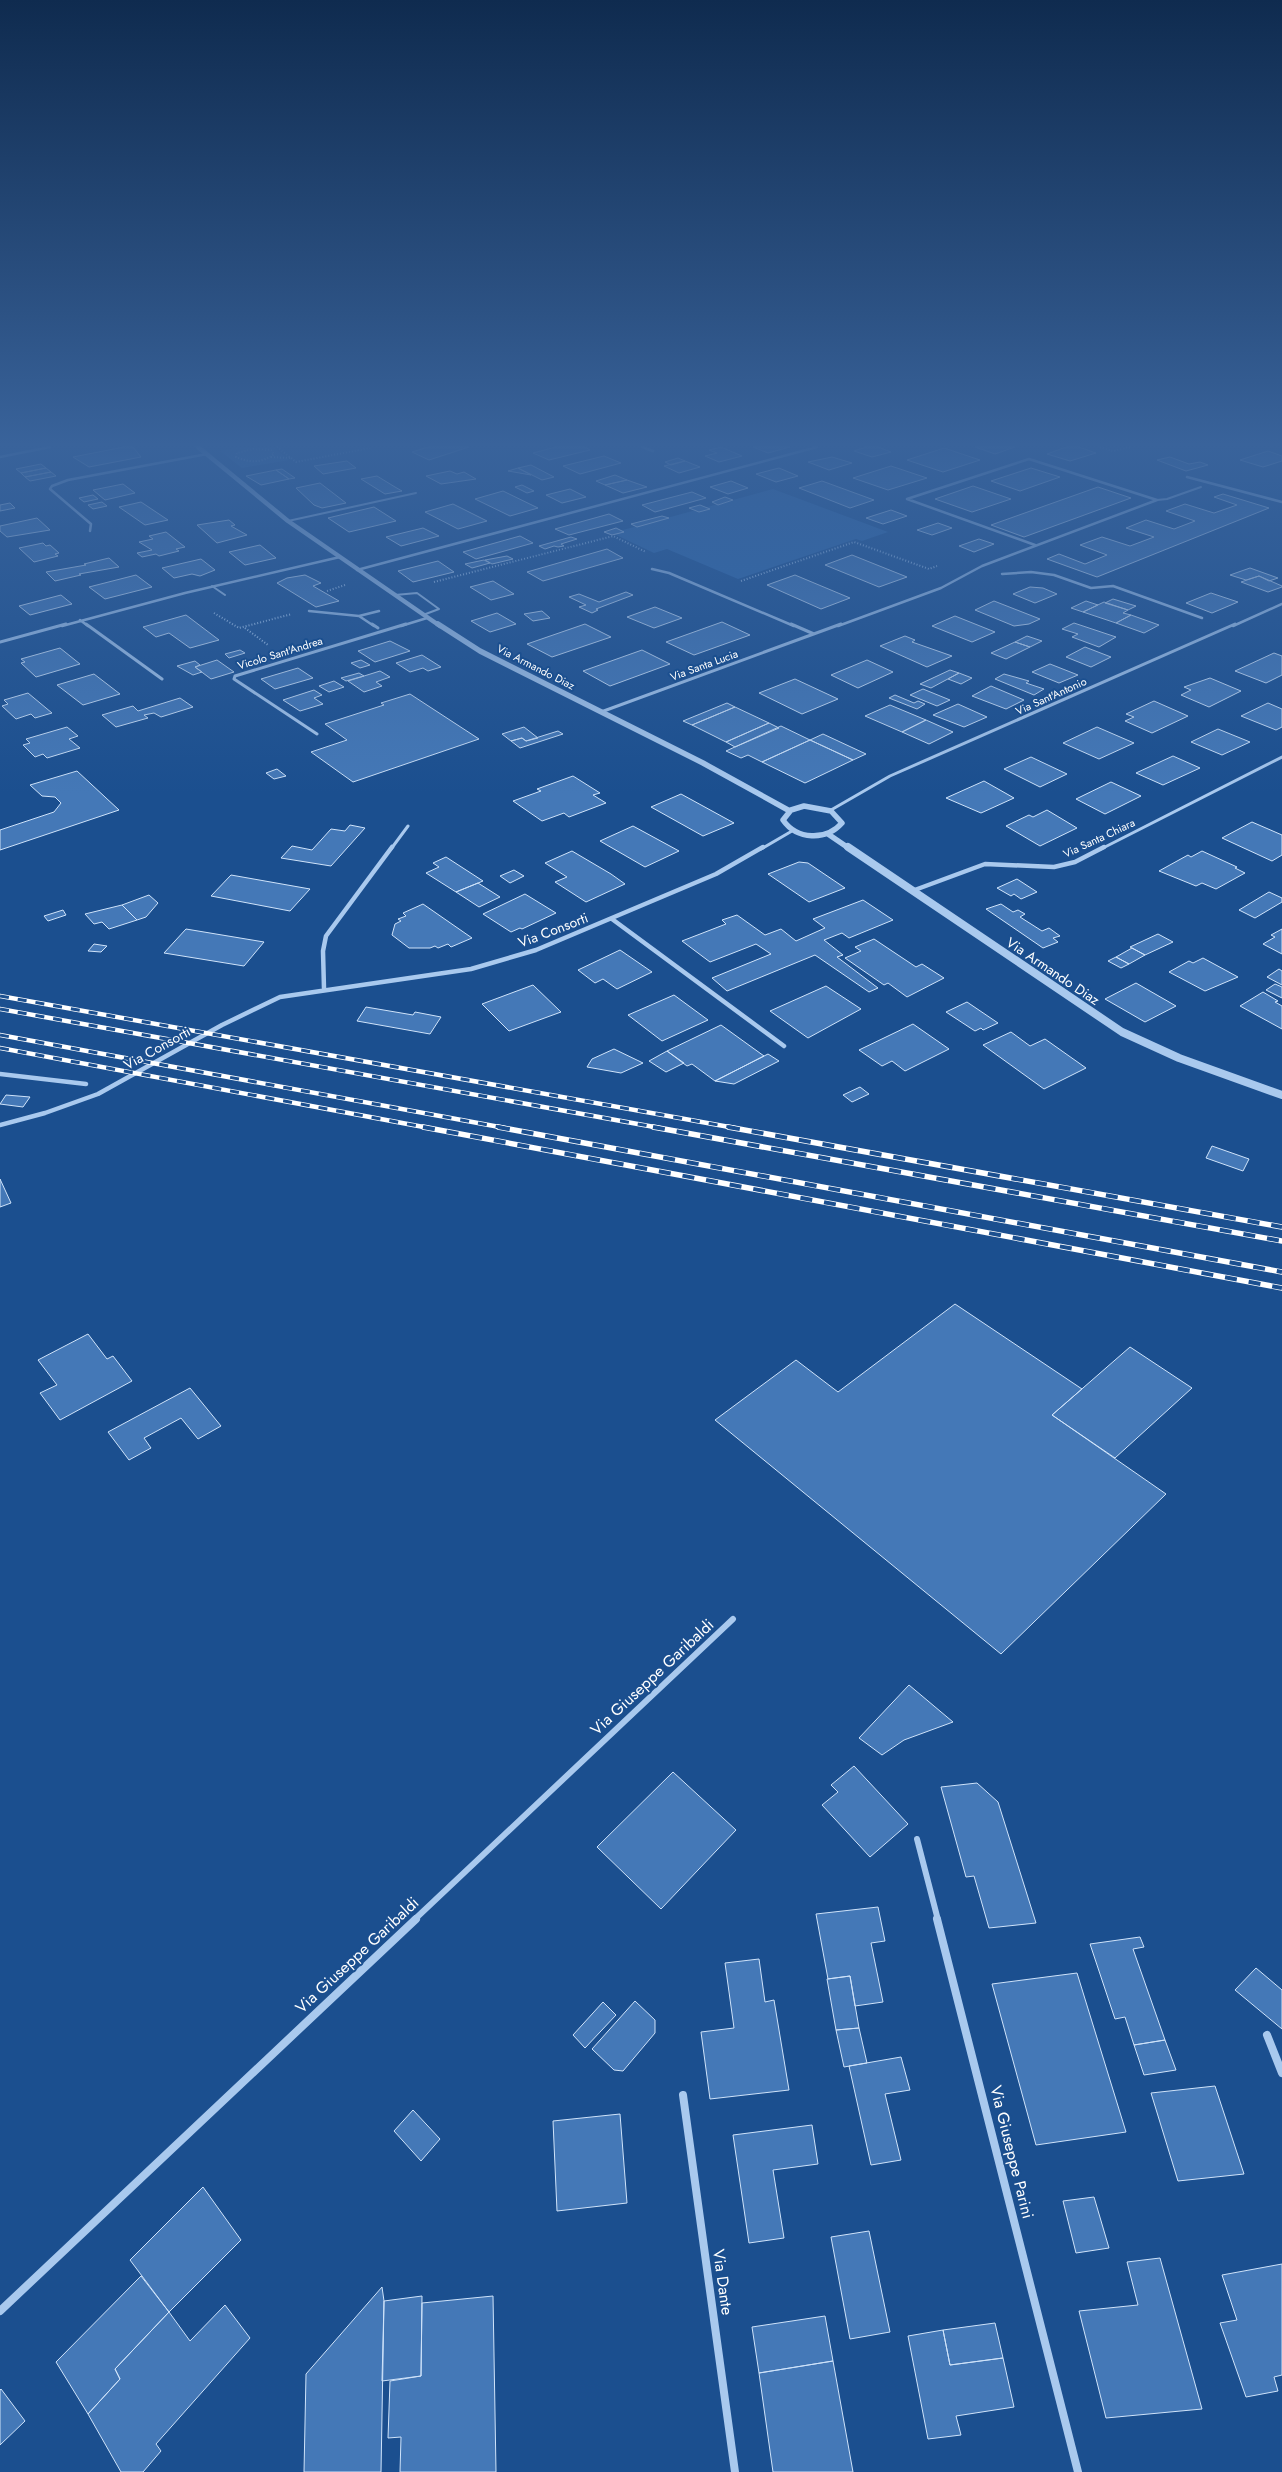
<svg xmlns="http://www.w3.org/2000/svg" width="1282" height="2472" viewBox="0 0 1282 2472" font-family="Jost,sans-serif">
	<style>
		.green { fill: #2e69ad }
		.building { fill: #4478b7; stroke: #cfe3fa }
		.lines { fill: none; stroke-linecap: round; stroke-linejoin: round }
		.path { stroke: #a9c9ee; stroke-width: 2; stroke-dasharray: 1 2; stroke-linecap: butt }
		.service { stroke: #a9c9ee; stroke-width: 2 }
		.pedestrian-far1 { stroke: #a9c9ee; stroke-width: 2.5 }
		.pedestrian { stroke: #a9c9ee; stroke-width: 3 }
		.minor-far4 { stroke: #a9c9ee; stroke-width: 2.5 }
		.minor-far3 { stroke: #a9c9ee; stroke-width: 3 }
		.minor-far2 { stroke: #a9c9ee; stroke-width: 4.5 }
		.minor-far1 { stroke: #a9c9ee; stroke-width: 6 }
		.minor { stroke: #a9c9ee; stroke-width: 8 }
		.tertiary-far2 { stroke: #a9c9ee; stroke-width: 4.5 }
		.tertiary-far1 { stroke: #a9c9ee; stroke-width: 5.5 }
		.tertiary { stroke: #a9c9ee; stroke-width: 8 }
		.rail-far1-casing { stroke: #fff; stroke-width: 4.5 }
		.rail-casing { stroke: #fff; stroke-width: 5.5 }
		.rail-far1 { stroke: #1b4f8f; stroke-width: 3; stroke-dasharray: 9; stroke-linecap: butt }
		.rail { stroke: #1b4f8f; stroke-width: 4; stroke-dasharray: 12; stroke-linecap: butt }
		.labels { text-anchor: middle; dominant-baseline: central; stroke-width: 4; stroke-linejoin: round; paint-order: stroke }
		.far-street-label { font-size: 11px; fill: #fff; stroke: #1b4f8f }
		.street-label { font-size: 14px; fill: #fff; stroke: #1b4f8f }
		.near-street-label { font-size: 16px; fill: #fff; stroke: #1b4f8f }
	</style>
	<rect width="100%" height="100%" fill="#1b4f8f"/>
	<!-- green -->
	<path class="green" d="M241,447H273L289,460L242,468L220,451Z
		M773,489L888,532L862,541L856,539L738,579L667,549L654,553L612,533Z"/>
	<!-- building -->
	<path class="building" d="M124,447H133L141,457L89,467L73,457Z
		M428,447H469L429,460L412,452Z
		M556,447H585L590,450L549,460L533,453Z
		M721,447L742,456L719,462L705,456L717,453L709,450Z
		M753,447H790L768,453Z
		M866,447H878L891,452L872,457L854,451Z
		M975,447H1015L995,454Z
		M1066,447H1079L1096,453L1070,461L1047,454Z
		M944,448L980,460L943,472L907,460Z
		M1268,451L1282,456V461L1263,467L1240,460Z
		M604,456L621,463L580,474L563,466Z
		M832,457L852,463L829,470L808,462Z
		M1170,457L1189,464L1200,462L1208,465L1186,471L1157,460Z
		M678,458L685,461L671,465L665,462Z
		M347,461L356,468L323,474L314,466Z
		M685,461L700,467L679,473L664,466Z
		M41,464L46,468L21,473L16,469Z
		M531,465L554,477L542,480L518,468Z
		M891,466L927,478L888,490L853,478Z
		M46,468L51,472L25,477L21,473Z
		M518,468L531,475L508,471Z
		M779,468L798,476L776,482L756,474Z
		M1031,468L1060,477L1020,491L991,481Z
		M282,469L295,478L289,479L276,470Z
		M276,470L289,479L261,485L246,476Z
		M450,471L457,474L464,472L476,479L441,484L426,476Z
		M51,472L56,476L30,481L25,477Z
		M615,475L627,480L605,485L596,481Z
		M377,476L395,487L402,491L385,494L361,479Z
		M627,480L647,487L623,493L605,485Z
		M731,481L748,488L728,494L710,487Z
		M822,481L874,500L850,508L799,488Z
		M320,483L346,503L322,508L314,505L296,488Z
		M123,484L135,493L105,500L93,490Z
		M522,485L534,491L527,493L515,487Z
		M973,486L1011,499L972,512L935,499Z
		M1098,487L1131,498L1024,537L991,525Z
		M570,489L586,497L562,503L546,495Z
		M503,491L538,508L510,516L475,499Z
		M692,492L706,498L655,512L642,505Z
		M1223,494L1269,508L1097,577L1047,559L1059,554L1085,564L1107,555L1080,545L1102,537L1130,546L1154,537L1126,528L1146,520L1174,529L1195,521L1166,511L1185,504L1214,513L1237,505L1214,497Z
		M93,495L98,499L84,502L79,498Z
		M725,497L733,500L718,505L712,502Z
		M102,502L107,506L93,509L88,505Z
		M141,502L168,520L145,525L119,507Z
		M10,503L15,508L0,511V505Z
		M453,504L487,521L458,529L425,512Z
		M700,505L710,509L699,512L689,508Z
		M374,507L396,521L349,532L328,518Z
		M891,510L907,516L883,524L866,518Z
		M609,514L623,521L569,535L555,529Z
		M662,516L669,518L637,527L631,524Z
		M37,518L50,530L7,537L0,531V526Z
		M229,520L235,525L231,526L247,535L217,543L197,525Z
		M938,523L952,528L932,535L917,530Z
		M423,528L439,536L401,546L386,537Z
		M616,528L624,532L612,535L604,532Z
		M166,532L185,547L176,549L179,551L159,556L156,554L142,557L137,553L152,550L139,542L153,539L149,536Z
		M520,536L533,543L476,559L463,552Z
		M571,537L577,539L561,544L564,546L558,547L554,546L545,549L539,546Z
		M979,539L994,544L974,552L959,546Z
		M43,543L46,546L50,545L59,553L55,554L58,556L34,562L19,548Z
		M260,545L276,558L245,565L229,552Z
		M607,549L623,558L543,581L527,572Z
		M852,555L907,577L879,587L825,565Z
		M507,556L513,559L492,564L485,560Z
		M109,558L119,567L79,574L81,575L55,581L46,572L86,565L84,564Z
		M201,559L215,570L200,576L192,574L174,578L162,568Z
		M484,560L490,563L472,568L465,564Z
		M438,561L454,572L413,582L398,571Z
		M1250,568L1278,578L1269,581L1259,576L1246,580L1230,575Z
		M136,575L152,587L105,599L89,587Z
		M305,575L321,583L313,586L339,601L316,607L277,583L287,578Z
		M795,575L850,598L821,609L767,585Z
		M1259,576L1282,586V587L1268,592L1241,582Z
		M493,581L514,594L491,600L470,587Z
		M1030,587L1043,588L1057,594L1035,603L1013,594Z
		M626,592L633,595L596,609L598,610L592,613L579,607L586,605L569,597L579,594L599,602Z
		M1211,593L1238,602L1212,613L1186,603Z
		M61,595L72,604L30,615L19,606Z
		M1113,599L1136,606L1128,610L1105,603Z
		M994,601L1040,619L1029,624L1014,626L975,610Z
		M1086,601L1098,605L1083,612L1071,608Z
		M1104,602L1128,610L1123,613L1131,615L1116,623L1083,612Z
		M655,607L682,618L654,628L627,617Z
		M542,611L550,618L533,621L524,614Z
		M497,613L516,624L490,632L471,621Z
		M186,615L219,640L190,648L169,633L156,637L143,627Z
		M1131,615L1159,625L1144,633L1116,623Z
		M955,616L995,632L972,642L932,626Z
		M722,622L750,635L694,655L666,642Z
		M1074,623L1116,637L1099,647L1072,637L1078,634L1062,629Z
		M585,624L611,637L552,657L527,644Z
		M905,636L915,640L912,642L952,656L927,667L880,646Z
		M1027,636L1042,641L1030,647L1015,642Z
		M390,641L410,651L375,662L358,651Z
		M1015,642L1030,647L1006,659L991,653Z
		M1085,647L1111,657L1091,667L1066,657Z
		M60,648L80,664L36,677L21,663L25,662L21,659Z
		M240,650L245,653L229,658L225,654Z
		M642,650L670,664L610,686L583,671Z
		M1274,653L1282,656V675L1266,683L1235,671Z
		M422,655L441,667L428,671L423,668L410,672L396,663Z
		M217,660L234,672L211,679L195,667Z
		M361,660L370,665L360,668L351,663Z
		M867,660L893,672L858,688L831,675Z
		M195,661L200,665L195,667L202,672L193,675L177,666Z
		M1050,664L1078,675L1059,683L1032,672Z
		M298,668L313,678L275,689L261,679Z
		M950,670L959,673L931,688L920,684Z
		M380,671L390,677L376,682L382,686L364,692L348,681Z
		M359,673L364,676L346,681L341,678Z
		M959,673L972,678L961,684L948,679Z
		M94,674L120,694L83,705L57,685Z
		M1004,674L1029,681L1026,683L1044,689L1034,695L995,679Z
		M1210,678L1241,691L1209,707L1181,695L1191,690L1184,687Z
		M795,679L838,699L802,714L759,693Z
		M334,681L344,687L329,692L319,686Z
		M991,686L1024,700L1006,709L972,696Z
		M923,689L950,700L937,706L910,695Z
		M314,690L322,695L314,698L323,704L300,711L283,700Z
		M28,693L52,713L35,718L31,714L16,719L2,706L8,704L4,700Z
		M410,694L479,739L353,782L311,752L347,740L325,724L384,705L381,703Z
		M895,695L914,703L918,701L925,704L917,709L889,698Z
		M180,698L193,707L161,717L154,713L144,715L148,718L116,727L102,715L133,706L138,711Z
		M1154,701L1188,716L1152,733L1125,721L1134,717L1126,714Z
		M727,703L735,707L692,725L683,721Z
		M1268,703L1282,709V727L1276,730L1241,716Z
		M958,704L987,717L964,727L933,715Z
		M890,705L926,720L902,732L865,716Z
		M735,707L769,723L726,742L692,725Z
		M926,720L953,732L929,744L902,732Z
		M769,723L779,728L735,747L726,742Z
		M781,726L810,740L762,762L748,755L741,758L726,751Z
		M67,727L78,736L69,739L80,748L47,758L43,754L35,757L23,745L30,743L26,739Z
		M524,727L538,738L526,741L522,738L511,741L502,734Z
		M1097,727L1134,743L1099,759L1063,743Z
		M1218,729L1250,742L1222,755L1191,742Z
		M558,731L563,734L520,748L511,741L522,738L526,741Z
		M823,734L866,754L853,760L810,740Z
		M810,740L853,760L805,783L762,762Z
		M1173,756L1200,768L1163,785L1136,773Z
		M1031,757L1067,774L1040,787L1004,769Z
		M277,769L286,776L274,779L266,773Z
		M77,771L119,810L0,850V830L54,812L61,803L55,797L42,796L30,785Z
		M573,776L600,793L593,795L606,803L569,817L564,813L542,821L513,801L541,791L537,789Z
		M984,781L1014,798L981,813L946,798Z
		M1111,782L1141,796L1105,814L1076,799Z
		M681,794L734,823L703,836L651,807Z
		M1047,810L1077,828L1040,846L1006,826L1029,815L1033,817Z
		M1252,822L1282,835V855L1272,861L1222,838Z
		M350,825L365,828L331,866L281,858L292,846L312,850L331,829L345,831Z
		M633,826L679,851L645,867L600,841Z
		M572,851L611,874L625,884L586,902L555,882L567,877L545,863Z
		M1202,851L1237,867L1235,868L1245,873L1216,889L1202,883L1196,886L1159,871L1188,855L1191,857Z
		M446,857L483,881L456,892L426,873L439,867L433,863Z
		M799,862L808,863L845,888L809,902L768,874Z
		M514,870L524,876L510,883L500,876Z
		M231,875L310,889L290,911L211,896Z
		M1017,879L1037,892L1021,899L1014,894L1011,896L997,888Z
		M478,883L500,897L479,907L456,892Z
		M1269,892L1282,898V902L1255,918L1239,910Z
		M525,894L556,913L522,929L520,928L511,932L483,914Z
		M149,895L158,903L146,917L137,920L122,905Z
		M863,900L893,920L849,938L842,933L824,940L843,955L837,957L878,988L869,992L815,955L727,991L712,978L771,954L756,944L710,962L682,941L726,924L722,920L737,915L765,935L781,929L796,941L825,928L813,919Z
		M423,904L472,938L451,947L448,944L438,948L435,946L430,948H409L392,935L395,924L401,921L398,919L406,916L403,913Z
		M1001,904L1013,912L1018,910L1025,914L1020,917L1042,931L1049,928L1060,936L1053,938L1058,942L1043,948L986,909Z
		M122,905L137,920L109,929L102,922L94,924L85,914Z
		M63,910L66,915L48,921L44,916Z
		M186,929L264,942L244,966L164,953Z
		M1282,929V954L1263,944L1275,937L1271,935Z
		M1158,934L1173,942L1145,955L1130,947Z
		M874,939L916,967L922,964L944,978L907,997L888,983L884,985L845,958L861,951L855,947Z
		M94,944L107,946L101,952L88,951Z
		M1132,948L1145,955L1129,964L1116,957Z
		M620,950L652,972L617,989L603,979L595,983L578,970Z
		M1116,957L1129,964L1121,968L1108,961Z
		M1203,958L1238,977L1205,991L1169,972L1189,961L1193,963Z
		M1279,969L1282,971V985L1267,977Z
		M1136,983L1176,1006L1145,1022L1105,999Z
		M1275,984L1282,987V998L1266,990Z
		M533,985L561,1012L509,1031L482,1004Z
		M826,986L861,1009L808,1038L770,1011Z
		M1263,992L1278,1001L1275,1002L1282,1006V1029L1240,1006Z
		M674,995L708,1020L662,1041L628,1015Z
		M967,1002L998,1023L983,1030L981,1028L975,1031L946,1012Z
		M366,1007L413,1015L415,1012L441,1017L430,1034L357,1021Z
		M913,1024L949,1049L905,1071L892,1061L882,1066L859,1050Z
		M721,1025L764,1056L715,1081L692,1064L687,1066L667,1051Z
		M1011,1032L1030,1046L1045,1039L1086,1068L1044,1089L983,1045Z
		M614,1049L643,1063L621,1073L587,1067L592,1059Z
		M667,1051L684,1063L666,1072L649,1061Z
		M768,1054L779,1061L734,1084L715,1081Z
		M860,1087L869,1094L852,1102L843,1095Z
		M6,1095L30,1097L23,1107L0,1104Z
		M1212,1146L1249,1159L1243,1171L1206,1158Z
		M0,1179L11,1203L0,1207Z
		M955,1304L1082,1389L1052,1415L1166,1494L1001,1654L715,1420L796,1360L838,1392Z
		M88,1334L107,1359L113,1356L132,1381L60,1420L40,1393L57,1385L38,1360Z
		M1130,1347L1192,1388L1115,1458L1052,1415Z
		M190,1388L221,1426L198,1439L181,1418L144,1438L151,1448L129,1460L108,1432Z
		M909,1685L953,1722L904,1740L882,1755L859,1738Z
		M854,1766L908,1824L870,1857L822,1805L838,1792L831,1785Z
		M673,1772L736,1830L661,1909L597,1847Z
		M977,1783L998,1802L1036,1923L989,1928L974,1876L966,1877L941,1787Z
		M878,1907L885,1941L871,1943L883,2002L855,2006L850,1976L828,1979L816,1914Z
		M1140,1937L1144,1947L1133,1949L1165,2040L1134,2045L1125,2017L1115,2019L1090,1944Z
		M759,1959L765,2002L774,2000L789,2090L710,2099L701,2032L734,2028L725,1963Z
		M1256,1968L1282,1990V2029L1235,1990Z
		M1077,1973L1126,2132L1036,2145L992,1984Z
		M850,1976L859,2028L836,2030L827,1979Z
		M635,2001L655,2020V2033L623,2071L614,2070L592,2049Z
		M603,2002L616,2015L585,2048L573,2035Z
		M859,2028L867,2063L844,2067L836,2030Z
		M1165,2040L1176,2070L1144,2075L1134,2045Z
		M901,2057L910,2090L885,2094L901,2160L871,2165L849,2066Z
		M1215,2086L1244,2174L1178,2181L1151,2093Z
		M413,2110L440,2139L421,2161L394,2131Z
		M620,2114L627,2203L557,2211L553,2121Z
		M812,2125L818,2164L773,2170L784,2238L749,2243L733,2135Z
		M203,2187L241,2240L169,2312L130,2260Z
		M1094,2197L1109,2248L1076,2253L1063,2201Z
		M869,2231L890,2332L850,2339L831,2237Z
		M1160,2258L1202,2409L1106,2418L1079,2311L1138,2305L1127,2262Z
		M1282,2264V2375L1274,2377L1278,2391L1246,2397L1220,2323L1237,2320L1222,2275Z
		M141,2276L169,2312L115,2369L120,2379L88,2414L56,2362Z
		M382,2287L384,2301L381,2472H304L306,2374Z
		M422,2296L421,2376L382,2381L384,2301Z
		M493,2296L496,2472H400L401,2437L388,2438L390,2381L421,2376L422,2303Z
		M225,2305L250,2338L156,2444L161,2451L143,2472H121L88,2414L120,2379L115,2369L169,2312L190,2341Z
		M825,2316L833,2361L759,2373L752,2327Z
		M995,2323L1003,2358L950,2365L943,2330Z
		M943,2330L950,2365L1003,2358L1014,2407L956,2416L961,2435L928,2439L908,2336Z
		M833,2361L853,2472H773L759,2373Z
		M1,2389L25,2421L0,2445V2390Z"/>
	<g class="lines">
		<!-- path -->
		<path class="path" d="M277,447L296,462L370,448
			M1100,447L1113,451L1131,447
			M253,449L271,450L274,454C263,463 249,463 236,457L237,453Z
			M271,457L290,458
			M741,581L854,542L929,569L937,566
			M434,582L613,536L646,552
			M327,591L345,585
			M214,613L239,628L292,614
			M245,628L268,645"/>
		<!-- service -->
		<path class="service" d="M1157,500L1167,499L1201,487
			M288,521L416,493
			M212,586L225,595
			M395,595L417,593L439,609L423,615"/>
		<!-- pedestrian-far1 -->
		<path class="pedestrian-far1" d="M1002,574L1031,572L1054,575L1091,588L1113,586L1202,618
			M309,611L359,616L379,611
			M359,616L374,626"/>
		<!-- pedestrian -->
		<path class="pedestrian" d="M372,624L378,628"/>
		<!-- minor-far4 -->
		<path class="minor-far4" d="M642,447L653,451
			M0,457L50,447
			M1187,477L1282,502
			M90,531L91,524L50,489L52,486L68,480L207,454
			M652,569L669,573L794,626
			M357,570L817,447
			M80,620L88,626
			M62,626L185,593L340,557
			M401,626L427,618
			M838,626L941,588L982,566L1157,500L1029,459L907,499L1035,545
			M1233,626L1282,604"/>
		<!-- minor-far3 -->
		<path class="minor-far3" d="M86,624L162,679
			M791,624L814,634
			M0,642L66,624
			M601,712L841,624
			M317,734L234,679L235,676L406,624
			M831,810L890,776L1235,624
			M391,849L408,826
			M761,849L792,831
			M1101,849L1282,757"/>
		<!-- minor-far2 -->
		<path class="minor-far2" d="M912,891L985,864L1054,867L1075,862L1104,847
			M612,919L784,1046
			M324,989L323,951L326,936L392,847
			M0,1074L86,1084
			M0,1125L45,1113L98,1094L222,1025L280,997L471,969L536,950L716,874L763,847"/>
		<!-- minor-far1 -->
		<path class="minor-far1" d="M917,1839L938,1920
			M414,1920L733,1619"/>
		<!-- minor -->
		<path class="minor" d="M937,1919L1078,2472
			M1267,2035L1282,2073
			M683,2095L735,2472
			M0,2311L416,1919"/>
		<!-- tertiary-far2 -->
		<path class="tertiary-far2" d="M198,447L288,521L440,626"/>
		<!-- tertiary-far1 -->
		<path class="tertiary-far1" d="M438,624L480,651L703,763L788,810
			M804,806L831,811L842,823C826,841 797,840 783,820L791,810Z
			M828,834L850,849"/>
		<!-- tertiary -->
		<path class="tertiary" d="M848,847L1122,1032L1179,1058L1282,1095"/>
		<!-- rail-far1 casing -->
		<g class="rail-far1-casing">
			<path id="rail-far1" d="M0,996L735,1128
				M0,1009L660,1128
				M0,1035L505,1128
				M0,1048L429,1128"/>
		</g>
		<!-- rail casing -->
		<g class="rail-casing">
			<path id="rail" d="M423,1127L1282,1288
				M498,1127L1282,1272
				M653,1127L1282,1241
				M728,1127L1282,1227"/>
		</g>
		<!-- rail-far1 -->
		<use href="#rail-far1" class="rail-far1"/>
		<!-- rail -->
		<use href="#rail" class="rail"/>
	</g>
	<!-- sky -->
	<linearGradient id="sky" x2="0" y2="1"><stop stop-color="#0f2b4f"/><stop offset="0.56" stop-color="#39639b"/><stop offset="1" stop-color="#39639b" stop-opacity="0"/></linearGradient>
	<rect width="1282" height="794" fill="url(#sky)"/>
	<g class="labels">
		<!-- far-street labels -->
		<g class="far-street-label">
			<text transform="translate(280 653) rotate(-17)">Vicolo Sant'Andrea</text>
			<text transform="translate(704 665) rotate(-20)">Via Santa Lucia</text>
			<text transform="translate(536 667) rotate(27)">Via Armando Diaz</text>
			<text transform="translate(1051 696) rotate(-24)">Via Sant'Antonio</text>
			<text transform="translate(1099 838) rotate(-25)">Via Santa Chiara</text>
		</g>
		<!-- street labels -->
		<g class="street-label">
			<text transform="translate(553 930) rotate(-21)">Via Consorti</text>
			<text transform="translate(1053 971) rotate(34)">Via Armando Diaz</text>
			<text transform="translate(157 1048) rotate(-29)">Via Consorti</text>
		</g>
		<!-- near-street labels -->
		<g class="near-street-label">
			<text transform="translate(652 1677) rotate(-43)">Via Giuseppe Garibaldi</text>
			<text transform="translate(357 1955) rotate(-43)">Via Giuseppe Garibaldi</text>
			<text transform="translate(1012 2152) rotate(76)">Via Giuseppe Parini</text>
			<text transform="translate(723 2282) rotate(82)">Via Dante</text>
		</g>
	</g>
</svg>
